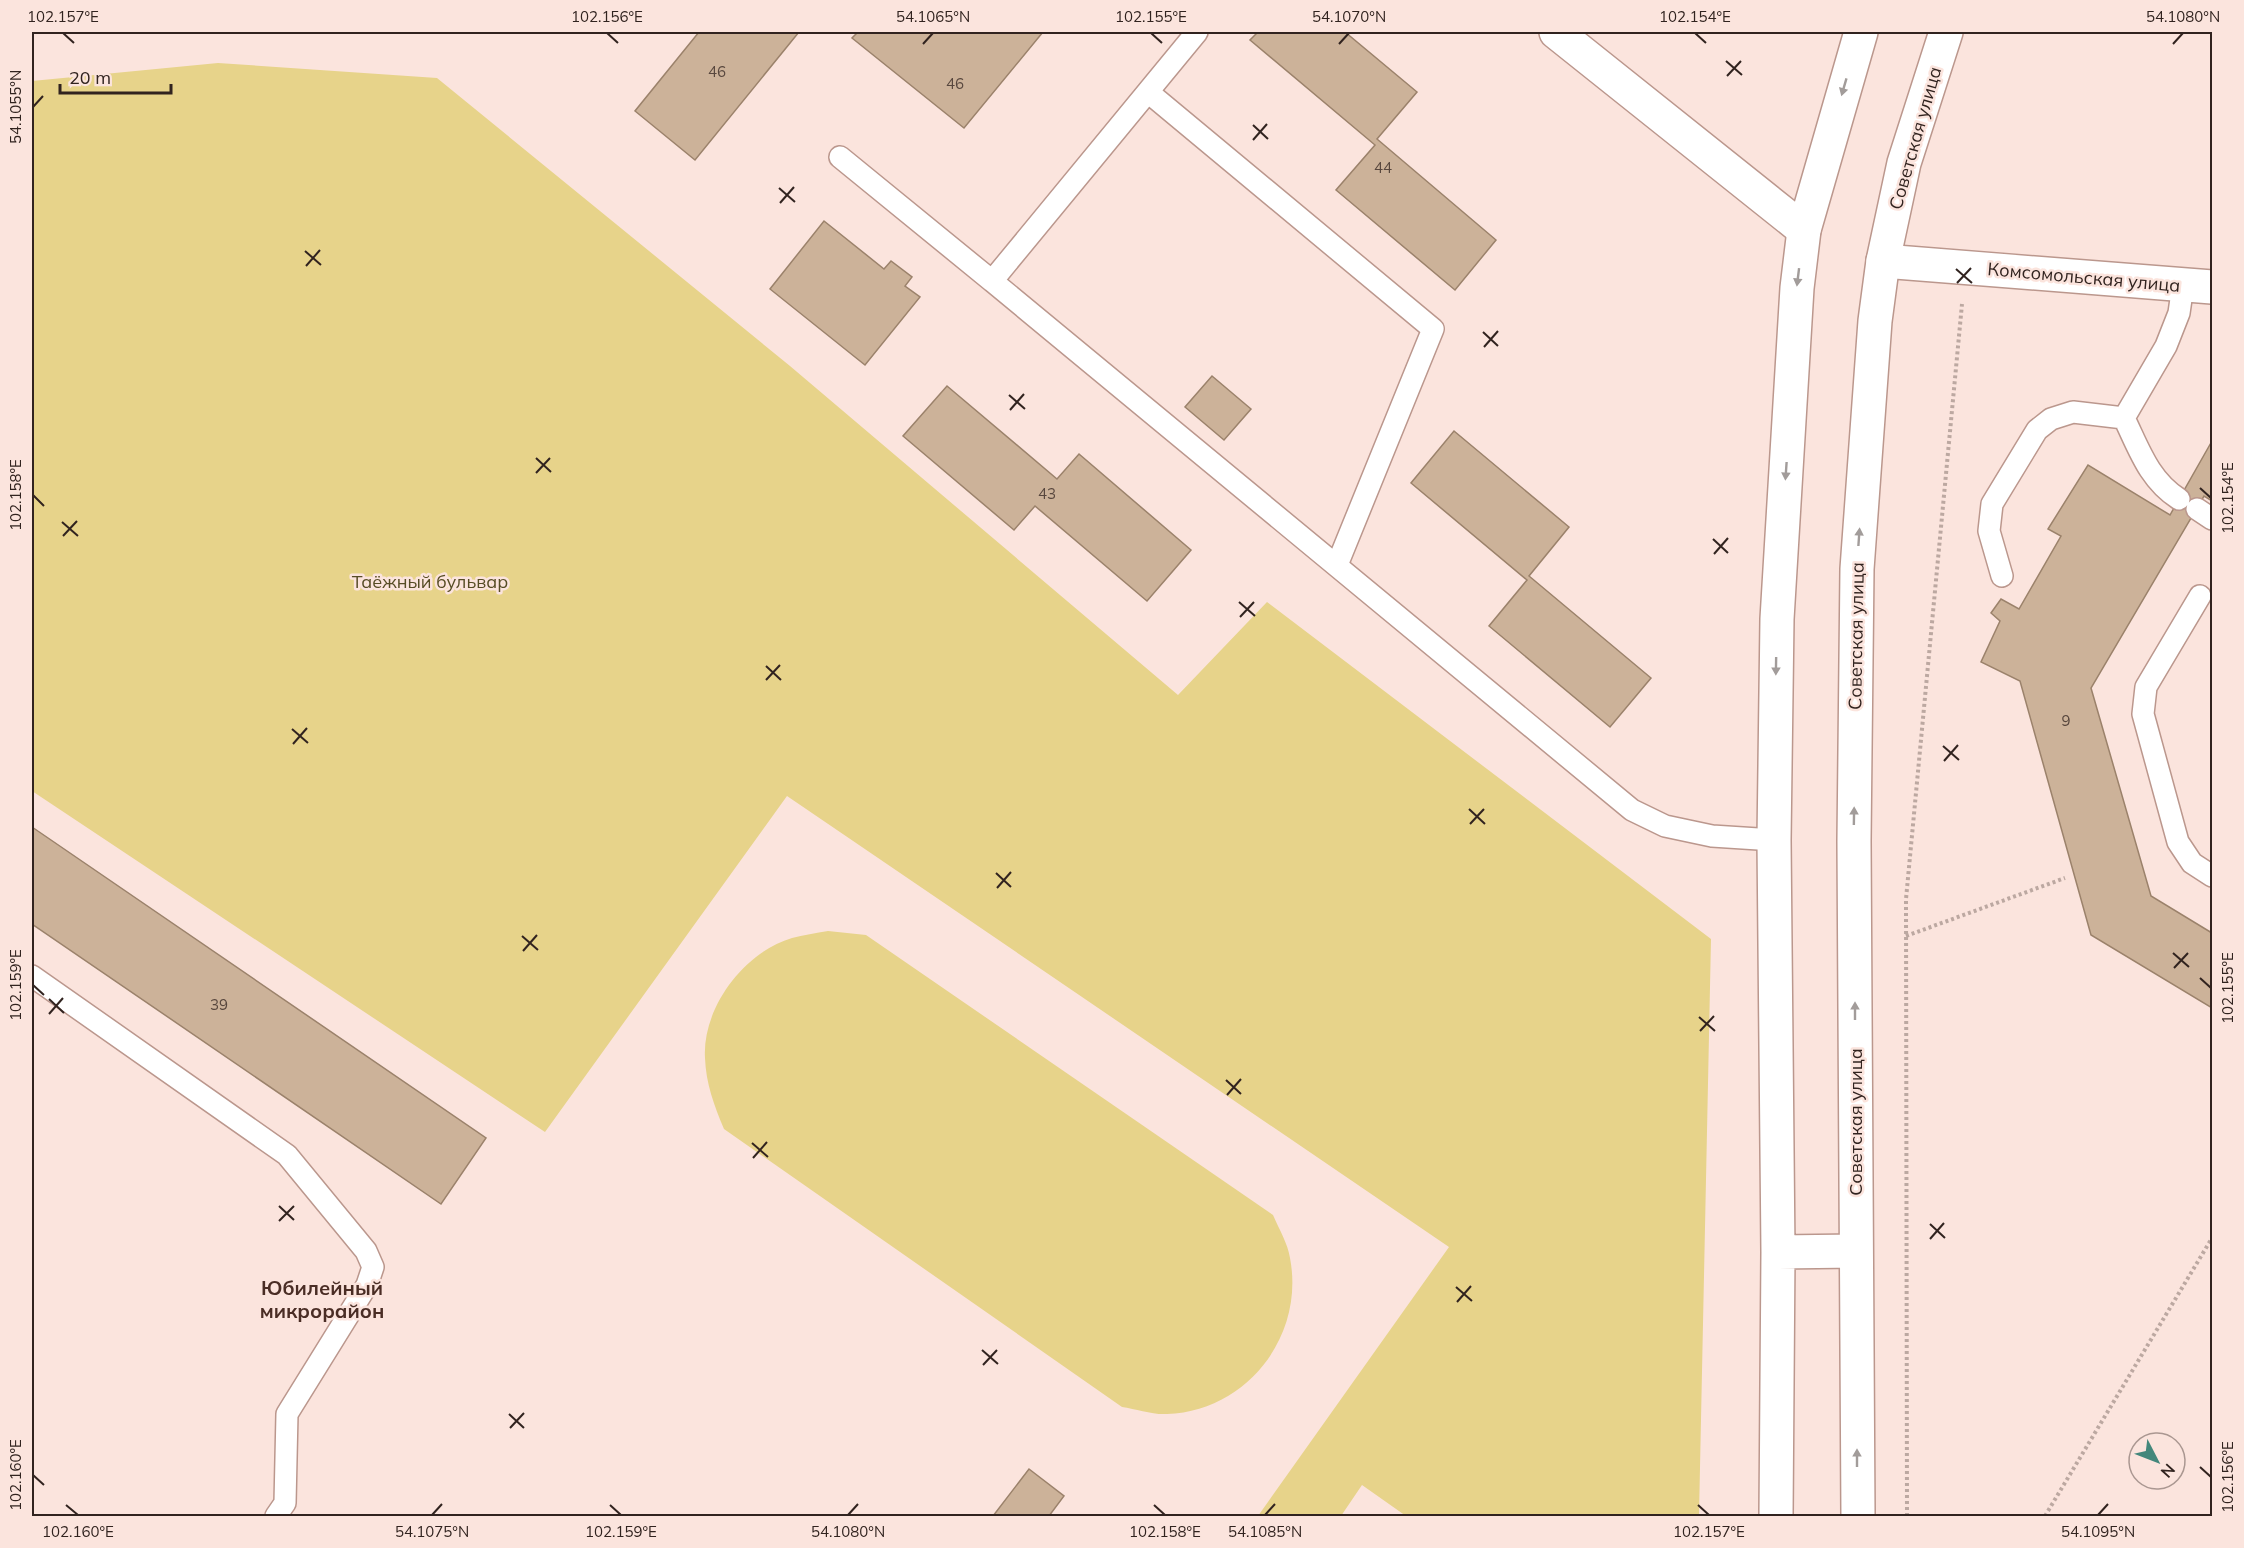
<svg xmlns="http://www.w3.org/2000/svg" width="2244" height="1548" viewBox="0 0 2244 1548" font-family="Mulish,sans-serif">
	<style>
		.green { fill: #e7d38a }
		.building { fill: #ccb299; stroke: #9b826b; stroke-width: 1.5 }
		.lines { fill: none; stroke-linecap: round; stroke-linejoin: round }
		.service-casing { stroke: #bb978d; stroke-width: 24 }
		.minor-casing { stroke: #bb978d; stroke-width: 36 }
		.tertiary-casing { stroke: #bb978d; stroke-width: 36 }
		.path { stroke: #bca8a1; stroke-width: 4; stroke-dasharray: 3 3; stroke-linecap: butt }
		.service { stroke: #fff; stroke-width: 21 }
		.minor { stroke: #fff; stroke-width: 33 }
		.tertiary { stroke: #fff; stroke-width: 33 }
		.oneway { fill: #a29c9a }
		.ticks { fill: none; stroke: #31231f; stroke-width: 2 }
		.labels { text-anchor: middle; dominant-baseline: central; stroke-width: 5; stroke-linejoin: round; paint-order: stroke }
		.number-label { font-size: 15px; fill: #58473e }
		.street-label { font-size: 18px; fill: #31231f; stroke: #fbe4dd }
		.park-label { font-size: 18px; fill: #574c25; stroke: #fbe4dd }
		.neighbourhood-label { font-size: 20px; font-weight: bold; fill: #4a2d25; stroke: #fbe4dd }
		.neatline { fill: none; stroke: #31231f; stroke-width: 2 }
		.ticks-label { font-size: 15px; text-anchor: middle; fill: #31231f }
	</style>
	<rect width="100%" height="100%" fill="#fbe4dd"/>
	<!-- green -->
	<path class="green" d="M218,63L437,78L790,366L1178,695L1267,602L1711,939L1699,1516H1406L1362,1485L1341,1516H1258L1449,1247L787,796L545,1132L32,791V81Z
		M828,931L866,935L1273,1215C1279,1229 1288,1244 1290,1258C1305,1336 1247,1411 1167,1414C1153,1415 1136,1409 1122,1407L724,1129C714,1105 706,1084 705,1058C702,1008 744,952 792,938C803,935 816,933 828,931Z"/>
	<!-- building -->
	<path class="building" d="M699,32H799L695,160L635,111Z
		M858,32H1043L964,128L852,38Z
		M1258,32H1345L1417,92L1377,139L1496,240L1455,290L1336,190L1375,145L1250,40Z
		M824,221L884,269L891,261L912,277L905,286L920,297L865,365L770,289Z
		M1212,376L1251,409L1224,440L1185,407Z
		M947,386L1057,479L1079,454L1191,550L1147,601L1035,506L1014,530L903,436Z
		M1454,431L1569,527L1529,576L1651,678L1610,727L1489,626L1527,580L1411,483Z
		M2212,441V501L2204,496L2091,688L2151,896L2212,933V1008L2091,935L2020,681L1981,662L2000,621L1991,613L2001,599L2019,609L2061,536L2048,529L2088,465L2170,515Z
		M32,827L486,1138L441,1204L32,924Z
		M1029,1469L1064,1496L1049,1516H993Z"/>
	<g class="lines">
		<!-- service casing -->
		<g class="service-casing">
			<path id="service" d="M1197,32L992,281L1632,810L1665,826L1712,836L1774,840
				M1148,92L1433,329L1337,565
				M840,157L992,281
				M2179,499C2149,480 2139,449 2124,418L2166,346L2179,313L2183,285
				M2197,509L2212,519
				M2002,576L1989,531L1992,504L2037,430L2051,419L2073,412L2124,418
				M2200,596L2146,687L2143,714L2178,842L2192,863L2212,876
				M32,976L287,1155L366,1251L373,1267L367,1285L287,1414L285,1503L276,1516"/>
		</g>
		<!-- minor casing -->
		<g class="minor-casing">
			<path id="minor" d="M1556,32L1804,230
				M1883,261L2212,287"/>
		</g>
		<!-- tertiary casing -->
		<g class="tertiary-casing">
			<path id="tertiary" d="M1778,1252L1856,1251
				M1776,1516L1778,1252L1774,840L1777,619L1797,288L1804,230L1861,32
				M1858,1516L1854,841L1857,569L1875,321L1883,261L1904,163L1946,32"/>
		</g>
		<!-- path -->
		<path class="path" d="M1906,936L2065,878
			M1907,1516L1906,899L1962,304
			M2045,1516L2212,1238"/>
		<!-- service -->
		<use href="#service" class="service"/>
		<!-- minor -->
		<use href="#minor" class="minor"/>
		<!-- tertiary -->
		<use href="#tertiary" class="tertiary"/>
	</g>
	<!-- one-way arrows -->
	<defs><path id="oneway-solid" d="M-6-.8H1V-3.2L6.5 0L1 3.2V.8H-6Z" transform="scale(1.5)"/></defs>
	<g class="oneway">
		<use href="#oneway-solid" transform="translate(1844 87) rotate(106)"/>
		<use href="#oneway-solid" transform="translate(1798 277) rotate(97)"/>
		<use href="#oneway-solid" transform="translate(1786 471) rotate(94)"/>
		<use href="#oneway-solid" transform="translate(1859 537) rotate(-86)"/>
		<use href="#oneway-solid" transform="translate(1776 666) rotate(91)"/>
		<use href="#oneway-solid" transform="translate(1854 816) rotate(-89)"/>
		<use href="#oneway-solid" transform="translate(1855 1011) rotate(-90)"/>
		<use href="#oneway-solid" transform="translate(1857 1458) rotate(-90)"/>
	</g>
	<!-- ticks -->
	<path class="ticks" d="M63,33L74,43M607,33L618,43M1151,33L1162,43M1695,33L1706,43M923,44L933,33M1339,44L1349,33M2173,44L2183,33M1726,61L1742,75M1727,76L1741,61M33,107L43,96M1253,125L1268,139M1253,140L1267,124M779,188L795,202M780,203L794,187M305,251L321,265M306,266L320,250M1956,269L1972,283M1957,283L1971,268M1483,332L1498,346M1484,347L1498,331M1009,395L1025,409M1010,410L1024,394M536,458L551,472M536,473L550,458M2200,488L2211,498M33,495L44,506M62,522L78,536M63,536L77,521M1713,539L1728,553M1714,554L1728,538M1239,602L1255,616M1240,617L1254,602M766,666L781,680M766,680L780,665M292,729L308,743M293,744L307,728M1943,746L1959,760M1944,761L1958,745M1469,809L1485,824M1470,824L1484,809M996,873L1011,887M997,888L1011,872M522,936L538,950M523,951L537,935M2173,953L2189,967M2174,968L2188,953M2200,978L2211,988M33,985L44,995M49,999L64,1013M49,1014L63,998M1699,1017L1715,1031M1700,1031L1714,1016M1226,1080L1241,1094M1227,1095L1241,1079M752,1143L768,1157M753,1158L767,1142M279,1206L294,1220M279,1221L294,1206M1930,1224L1945,1238M1930,1239L1944,1223M1456,1287L1472,1301M1457,1302L1471,1286M982,1350L998,1364M983,1365L997,1350M509,1414L524,1428M510,1428L524,1413M2200,1467L2211,1477M33,1475L44,1485M66,1505L78,1515M610,1505L621,1515M1154,1505L1165,1515M1698,1505L1709,1515M432,1515L442,1504M848,1515L858,1504M1265,1515L1275,1504M2098,1515L2108,1504"/>
	<g class="labels">
		<!-- number labels -->
		<g class="number-label">
			<text x="717" y="71">46</text>
			<text x="955" y="83">46</text>
			<text x="1383" y="167">44</text>
			<text x="1047" y="493">43</text>
			<text x="2066" y="720">9</text>
			<text x="219" y="1004">39</text>
		</g>
		<!-- street labels -->
		<g class="street-label">
			<text transform="translate(1915 138) rotate(-74)">Советская улица</text>
			<text transform="translate(2084 277) rotate(5)">Комсомольская улица</text>
			<text transform="translate(1856 636) rotate(-89)">Советская улица</text>
			<text transform="translate(1855 1122) rotate(-90)">Советская улица</text>
		</g>
		<!-- park labels -->
		<g class="park-label">
			<text x="430" y="581">Таёжный бульвар</text>
		</g>
		<!-- neighbourhood labels -->
		<g class="neighbourhood-label">
			<text x="322" y="1287">Юбилейный<tspan x="322" dy="23">микрорайон</tspan></text>
		</g>
	</g>
	<!-- border -->
	<rect width="2244" height="1548" fill="none" stroke="#fbe4dd" stroke-width="66"/>
	<!-- north arrow -->
	<g transform="translate(2157 1461) rotate(132)"><circle r="28" fill="#fbe4dd" stroke="#aa9791" stroke-width="1.5"/>
	<path d="M0-4.5L10 22L0 15L-10 22Z" fill="#43877b"/>
	<text y="-9" font-size="16" font-weight="bold" text-anchor="middle" fill="#31231f">N</text>
	</g>
	<!-- scale -->
	<path d="M60 84v9h111v-9" fill="none" stroke="#31231f" stroke-width="3"/>
	<text x="69" y="84" font-size="18" fill="#31231f" stroke="#fbe4dd" stroke-width="4.5" paint-order="stroke">20 m</text>
	<rect x="33" y="33" width="2178" height="1482" class="neatline"/>
	<g class="ticks-label">
		<text x="63" y="22">102.157°E</text>
		<text x="607" y="22">102.156°E</text>
		<text x="933" y="22">54.1065°N</text>
		<text x="1151" y="22">102.155°E</text>
		<text x="1349" y="22">54.1070°N</text>
		<text x="1695" y="22">102.154°E</text>
		<text x="2183" y="22">54.1080°N</text>
		<text transform="translate(16 107) rotate(-90)" y="5">54.1055°N</text>
		<text transform="translate(16 495) rotate(-90)" y="5">102.158°E</text>
		<text transform="translate(2228 498) rotate(-90)" y="5">102.154°E</text>
		<text transform="translate(16 985) rotate(-90)" y="5">102.159°E</text>
		<text transform="translate(2228 988) rotate(-90)" y="5">102.155°E</text>
		<text transform="translate(16 1475) rotate(-90)" y="5">102.160°E</text>
		<text transform="translate(2228 1477) rotate(-90)" y="5">102.156°E</text>
		<text x="78" y="1537">102.160°E</text>
		<text x="432" y="1537">54.1075°N</text>
		<text x="621" y="1537">102.159°E</text>
		<text x="848" y="1537">54.1080°N</text>
		<text x="1165" y="1537">102.158°E</text>
		<text x="1265" y="1537">54.1085°N</text>
		<text x="1709" y="1537">102.157°E</text>
		<text x="2098" y="1537">54.1095°N</text>
	</g>
</svg>
